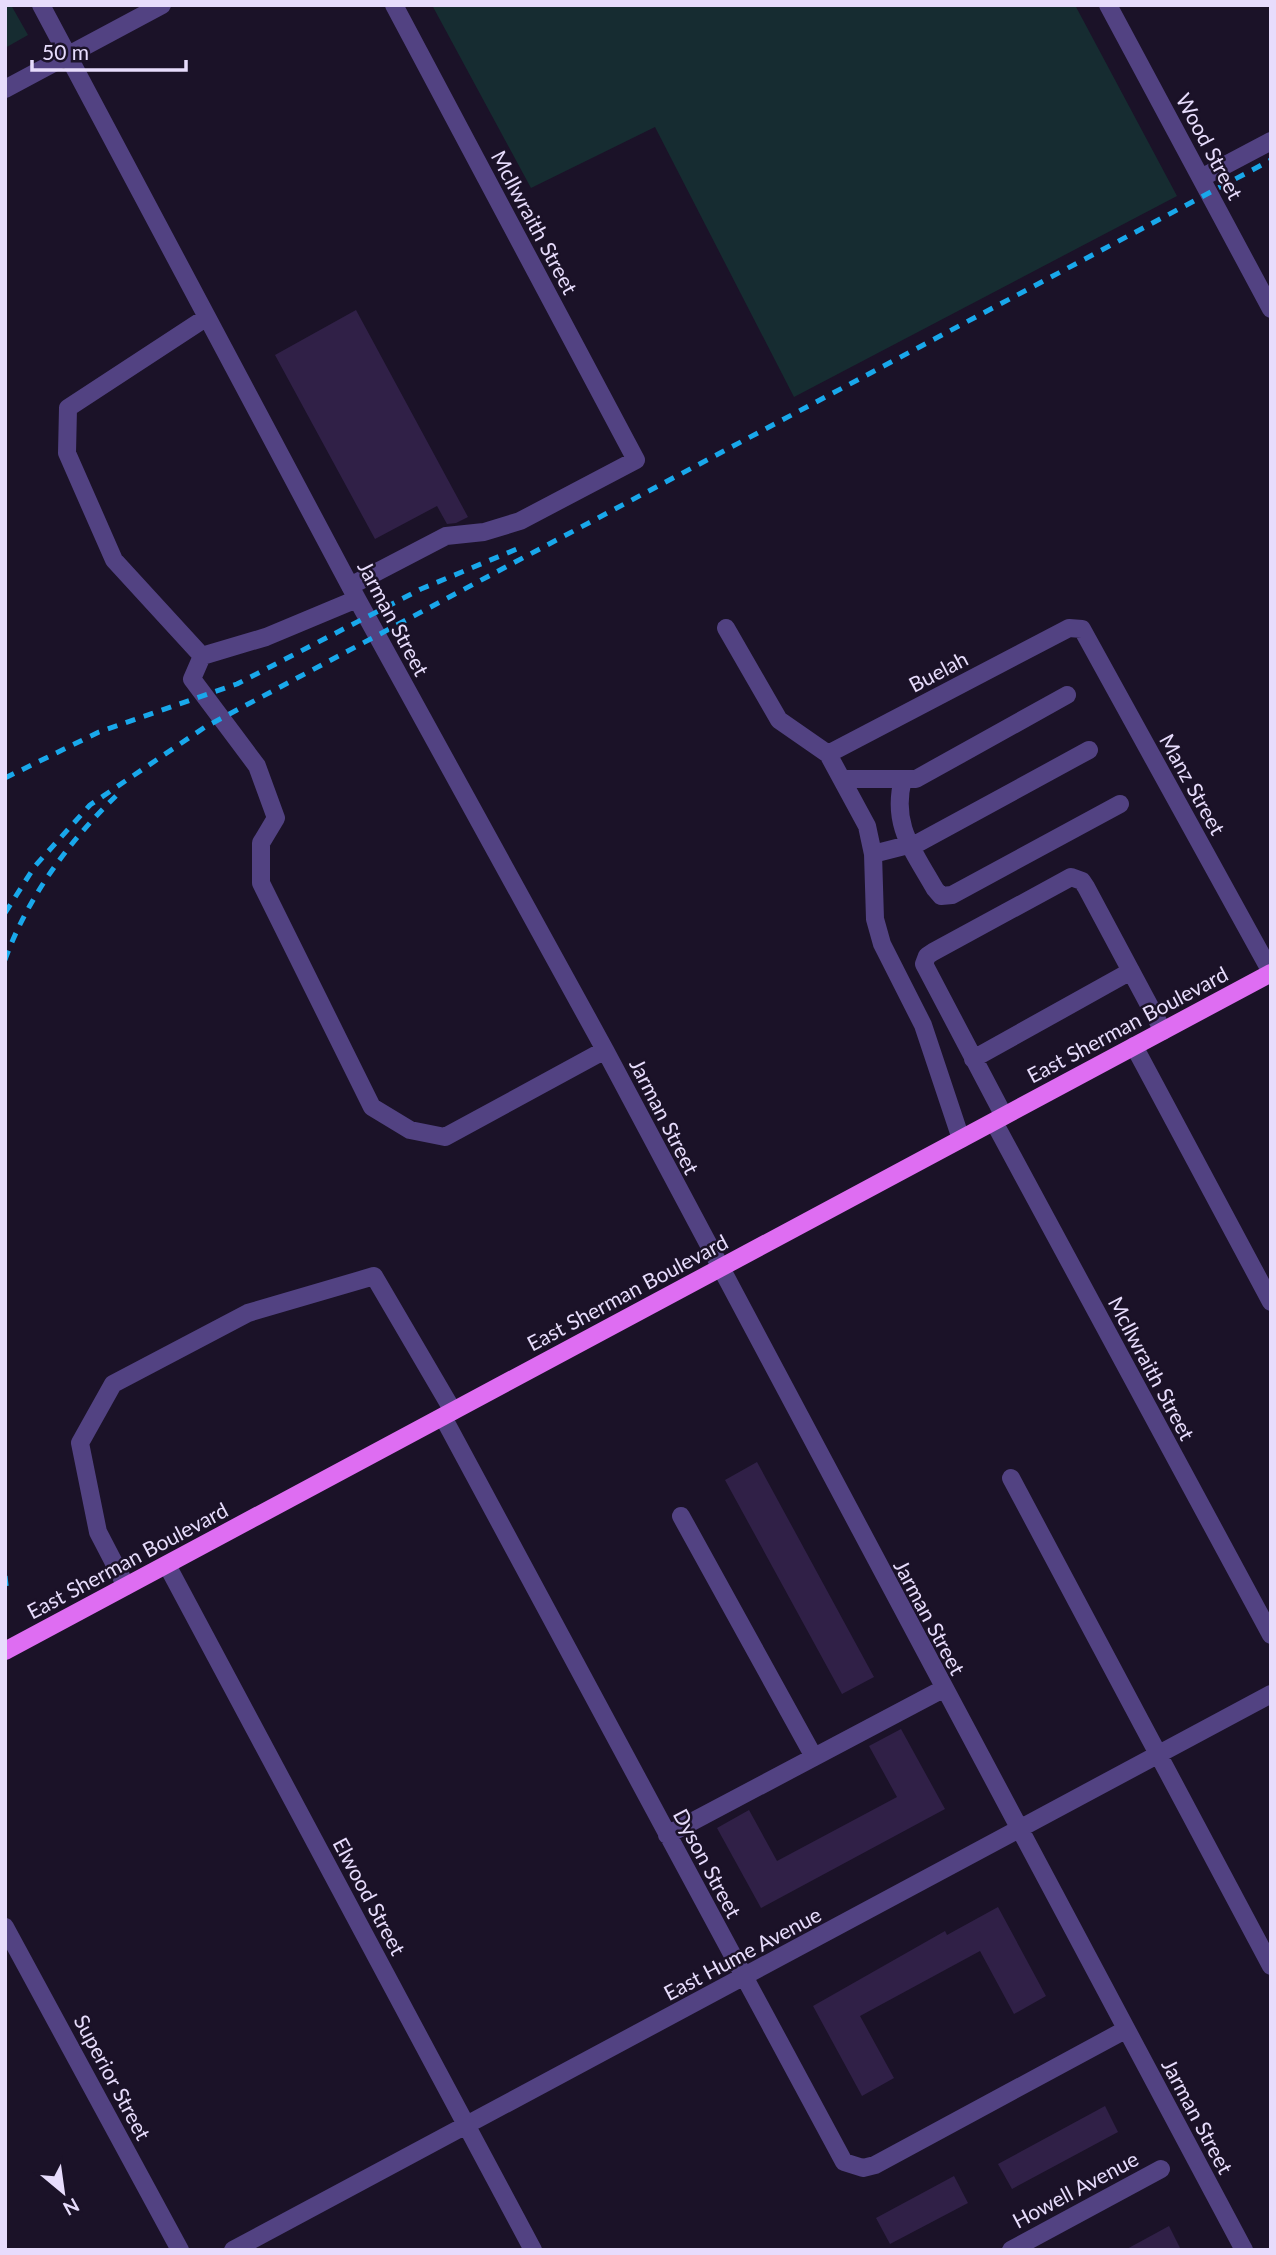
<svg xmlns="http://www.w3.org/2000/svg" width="1276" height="2255" viewBox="0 0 1276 2255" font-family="Lato,sans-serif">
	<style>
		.green { fill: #162c31 }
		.building { fill: #302047 }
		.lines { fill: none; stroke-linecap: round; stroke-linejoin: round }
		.minor { stroke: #524282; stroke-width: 18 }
		.major { stroke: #de6df2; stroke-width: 18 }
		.rail { stroke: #19a8eb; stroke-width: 5; stroke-dasharray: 10 9; stroke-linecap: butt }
		.labels { text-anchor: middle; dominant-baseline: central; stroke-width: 5; stroke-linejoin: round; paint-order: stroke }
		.street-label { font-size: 21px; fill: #e7dcfc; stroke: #1b1228 }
	</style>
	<rect width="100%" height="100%" fill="#1b1228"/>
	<!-- green -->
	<path class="green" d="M5,5H11L28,35L5,48Z
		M432,5H1075L1177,196L794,397L655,127L531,188Z"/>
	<!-- building -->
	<path class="building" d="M356,310L468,517L456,523L447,524L437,506L375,539L275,355Z
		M757,1462L874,1677L842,1694L725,1480Z
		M901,1729L945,1809L761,1908L717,1828L749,1810L777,1861L897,1797L869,1746Z
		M998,1907L1046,1996L1014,2014L980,1951L860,2016L894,2078L862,2096L813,2006L945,1931L947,1935Z
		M1105,2106L1118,2132L1012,2189L998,2164Z
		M954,2176L968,2203L890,2244L876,2218Z
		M1169,2226L1181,2250H1125Z"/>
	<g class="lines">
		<!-- minor -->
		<path class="minor" d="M41,5L357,599L605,1050L1244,2250
			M1108,5L1271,309
			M5,89L162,5
			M1201,178L1271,141
			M350,586L446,536L484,532L520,521L636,460L394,5
			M357,599L266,637L202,656L192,679L257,766L276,818L261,843V883L372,1107L410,1130L445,1137L605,1050
			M726,628L779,720L828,754L867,826L873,854L875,919L882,944L923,1025L961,1139
			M202,656L114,560L67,453L68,408L207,317
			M828,754L1069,628L1082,629L1271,972
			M842,779H916L1067,695
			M903,779C891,825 913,850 935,889L941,896L952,895L1120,804
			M873,854L920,842L1089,750
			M1134,1046L1271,1302
			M973,1059L1131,971
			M1004,1116L924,964L927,956L933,952L1071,877L1082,881L1086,887L1163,1031
			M994,1122L1271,1635
			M443,1417L844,2162L863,2168L875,2165L1125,2030
			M1011,1478L1271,1966
			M681,1516L814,1757
			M167,1565L533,2250
			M126,1586L98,1532L80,1443L113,1384L248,1313L374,1276L453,1411
			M667,1835L943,1689
			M5,1927L180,2250
			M233,2250L1271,1694
			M1011,2250L1161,2169"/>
		<!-- major -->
		<path class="major" d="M5,1651L1271,973"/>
		<!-- rail -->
		<path class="rail" d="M5,778L99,732L237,684L421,589L524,546
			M5,913L35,866L90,805L205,727L1271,160
			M5,960C27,898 69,841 116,796
			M5,1576L7,1593"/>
	</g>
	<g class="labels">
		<!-- street labels -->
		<g class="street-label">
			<text transform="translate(1210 146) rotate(62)">Wood Street</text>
			<text transform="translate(535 222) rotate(62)">McIlwraith Street</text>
			<text transform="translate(394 618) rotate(62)">Jarman Street</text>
			<text transform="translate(938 671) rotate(-28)">Buelah</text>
			<text transform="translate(1193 784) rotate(61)">Manz Street</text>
			<text transform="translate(1127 1024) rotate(-28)">East Sherman Boulevard</text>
			<text transform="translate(665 1116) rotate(63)">Jarman Street</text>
			<text transform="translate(627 1292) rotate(-28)">East Sherman Boulevard</text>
			<text transform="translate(1152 1368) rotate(62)">McIlwraith Street</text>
			<text transform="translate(127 1560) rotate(-28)">East Sherman Boulevard</text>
			<text transform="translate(930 1617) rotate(62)">Jarman Street</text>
			<text transform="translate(708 1863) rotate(62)">Dyson Street</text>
			<text transform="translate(370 1896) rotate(62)">Elwood Street</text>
			<text transform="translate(742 1953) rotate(-28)">East Hume Avenue</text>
			<text transform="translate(113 2077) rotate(62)">Superior Street</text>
			<text transform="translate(1198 2116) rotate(62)">Jarman Street</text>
			<text transform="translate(1075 2189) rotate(-28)">Howell Avenue</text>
		</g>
	</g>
	<!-- border -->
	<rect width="1276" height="2255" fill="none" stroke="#e7dcfc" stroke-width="14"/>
	<!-- north arrow -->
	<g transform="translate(63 2192) rotate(151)" stroke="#1b1228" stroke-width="5" paint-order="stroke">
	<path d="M0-5L12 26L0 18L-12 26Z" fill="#e7dcfc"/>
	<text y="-10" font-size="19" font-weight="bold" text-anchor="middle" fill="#e7dcfc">N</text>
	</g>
	<!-- scale -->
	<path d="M32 60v10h154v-10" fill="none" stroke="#e7dcfc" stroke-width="3.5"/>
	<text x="42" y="60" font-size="21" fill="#e7dcfc" stroke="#1b1228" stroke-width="5" paint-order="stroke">50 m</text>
</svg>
